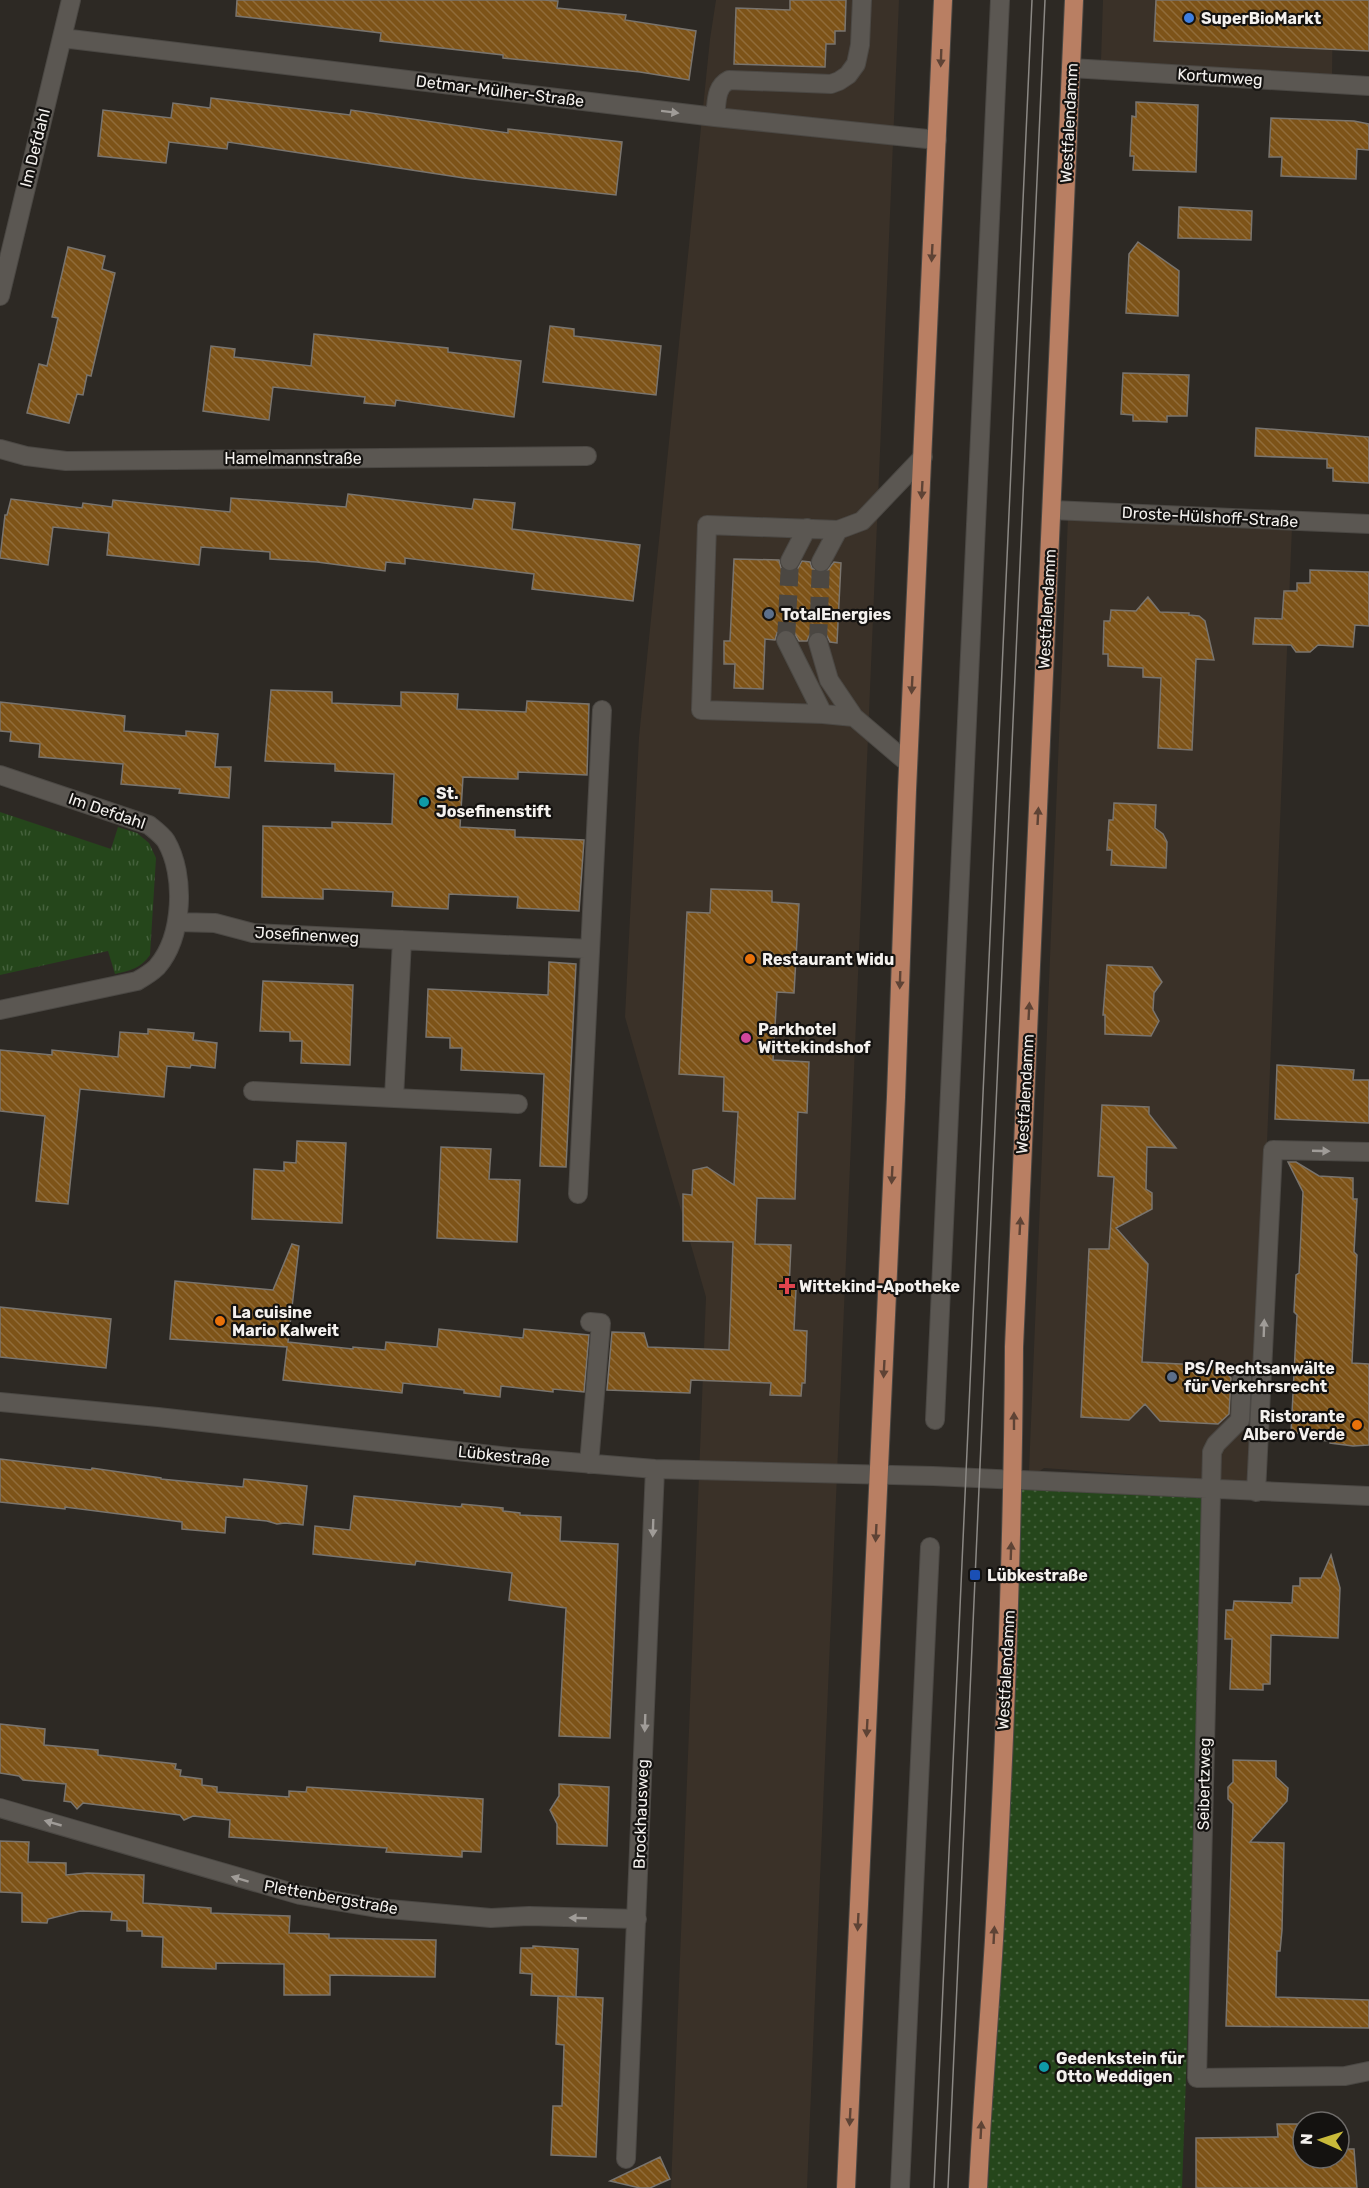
<svg xmlns="http://www.w3.org/2000/svg" width="1369" height="2188" viewBox="0 0 1369 2188" font-family="Rubik,sans-serif">
	<style>
		.built { fill: #3a3128 }
		.grass { fill: url(#grass-tufts) }
		.park { fill: url(#park-dots) }
		.building { fill: url(#building-back-hatch); stroke: #79746e; stroke-width: 1.5 }
		.lines { fill: none; stroke-linecap: round; stroke-linejoin: round }
		.minor-tunnel { stroke: #4b4742; stroke-width: 18; stroke-dasharray: 18 9; stroke-linecap: butt }
		.minor-casing { stroke: #4b4844; stroke-width: 20 }
		.major-casing { stroke: #4b4844; stroke-width: 20 }
		.minor { stroke: #5b5752; stroke-width: 18 }
		.major { stroke: #b97f63; stroke-width: 18 }
		.tram { stroke: #8b8884; stroke-width: 1.5 }
		.oneway { fill: #5e4335 }
		.oneway2 { fill: #a09c98 }
		.shop-dot { fill: #3f7fe0; stroke: #141210; stroke-width: 2 }
		.service-dot { fill: #5c6f8a; stroke: #141210; stroke-width: 2 }
		.culture-dot { fill: #0f9aa8; stroke: #141210; stroke-width: 2 }
		.food-dot { fill: #e8710a; stroke: #141210; stroke-width: 2 }
		.hotel-dot { fill: #d1479c; stroke: #141210; stroke-width: 2 }
		.health-dot { fill: #e0444e; stroke: #141210; stroke-width: 2 }
		.transit-dot { fill: #1a4fb4; stroke: #141210; stroke-width: 2 }
		.labels { text-anchor: middle; dominant-baseline: central; stroke-width: 4.5; stroke-linejoin: round; paint-order: stroke }
		.poi-label { font-size: 16px; font-weight: bold; fill: #f4f1ee; stroke: #141210; text-anchor: start }
		.street-label { font-size: 16px; fill: #f4f1ee; stroke: #141210 }
	</style>
	<defs>
		<pattern id="grass-tufts" width="24" height="20" patternUnits="userSpaceOnUse" patternTransform="scale(1.5)"><rect width="24" height="20" fill="#25461b"/><path d="M3 7l-1-3M5 7V3M7 7l1-3M15 17l-1-3M17 17v-4M19 17l1-3" fill="none" stroke="#45613c"/></pattern>
		<pattern id="park-dots" width="8" height="8" patternUnits="userSpaceOnUse" patternTransform="scale(1.5)"><rect width="8" height="8" fill="#25461b"/><path d="M2 2h.1M6 6h.1" fill="none" stroke="#45613c" stroke-width="1.8" stroke-linecap="round"/></pattern>
		<pattern id="building-back-hatch" width="6" height="6" patternUnits="userSpaceOnUse" patternTransform="scale(1.5)"><rect width="6" height="6" fill="#7d5318"/><path d="M-1 5l2 2M0 0l6 6M5-1l2 2" fill="none" stroke="#906c3a"/></pattern>
	</defs>
	<rect width="100%" height="100%" fill="#2d2924"/>
	<!-- built -->
	<path class="built" d="M716,0H899L807,2188H671L706,1297L625,1017L639,737L710,39Z
		M1103,0H1333L1332,77L1101,60Z
		M1068,517L1292,527L1267,1143L1250,1483L1044,1468L1037,1473L1029,1471Z"/>
	<!-- grass -->
	<path class="grass" d="M0,812L111,849L118,827L137,833L149,843L156,858L150,955C141,968 130,971 115,974L108,951L0,975Z"/>
	<!-- park -->
	<path class="park" d="M1021,1488L1207,1497L1182,2188H988Z"/>
	<!-- building -->
	<path class="building" d="M237,0H543L558,1L557,8L626,15L625,20L696,31L689,80L640,72L503,58V55L380,41L381,33L236,16Z
		M790,0H846L845,31H835V44H826L825,67L734,64L736,8L790,10Z
		M1156,0H1369V51L1154,41Z
		M211,98L350,115L351,110L508,133V129L622,142L616,195L464,178L228,142L227,149L169,142L166,163L98,156L103,110L171,118L173,103L210,108Z
		M1136,102L1198,105L1196,172L1133,170L1134,156H1130L1132,116L1136,117Z
		M1271,118L1354,121L1369,124V150L1357,149L1356,179L1281,176L1282,157H1269Z
		M1179,207L1252,211L1251,240L1178,238Z
		M1138,242L1179,271L1178,316L1126,313L1129,254Z
		M68,247L105,256L102,269L115,273L91,376L87,375L83,395L77,394L69,423L27,413L39,364L47,366L58,318L52,317Z
		M550,326L574,329V336L661,346L656,395L543,382Z
		M314,334L448,348V352L521,361L514,417L396,400L395,406L364,403L365,397L273,387L269,420L203,411L211,346L235,349L234,357L311,366Z
		M1123,373L1189,375L1187,416H1167V422L1144,421H1133V415L1121,414Z
		M1256,428L1369,437V483L1333,481V468H1327V459L1255,456Z
		M348,494L472,509L474,499L515,503L512,529L640,545L633,601L532,589L534,574L405,558V564L386,562L385,571L317,562L270,559V552L201,547L199,565L107,555L109,533L53,527L48,565L0,558L5,515H7L11,499L82,508L83,503L112,507L113,500L230,512L231,498L346,507Z
		M734,559L779,560L781,568L790,572L797,570L802,561L810,562L812,568L821,573L827,571L834,562L841,563L837,643L830,642L826,634L820,631L810,634L807,641H799L793,631L786,629L777,633L775,640L765,639L763,689L734,688L735,664H724V641H730Z
		M1310,570L1369,572V626L1355,625L1353,647L1318,645L1310,652H1296L1291,645L1253,644L1255,618L1282,619L1284,591H1297V583H1310Z
		M1148,597L1160,612L1189,613V615L1199,616L1205,621L1214,660L1196,659L1192,750L1158,748L1161,678L1143,677V668L1108,666V654H1103L1104,621H1110L1111,610L1136,611Z
		M271,690L332,692V703L401,706V692L458,694L457,709L526,712L527,701L589,704L587,775L518,772V779L463,777L460,827L515,830V837L584,840L579,911L517,908L518,897L449,894L448,909L392,906L393,892L323,889V899L262,897L263,826L332,828V822L392,824L394,774L335,771V764L265,761Z
		M0,702L125,716L124,731L186,736V731L218,734L215,767H231L229,798L179,793L180,789L121,784L123,764L39,757L40,744L10,741L11,732L0,731Z
		M1114,803L1156,805L1155,828L1163,834L1167,842L1166,868L1111,865L1112,850H1107L1109,820H1113Z
		M711,889L772,891V902L799,904L794,993L777,992L773,1060L809,1062L807,1113L798,1112L795,1199L757,1198L755,1244L791,1245L789,1289H796L794,1330L807,1331L805,1383H802L801,1396L770,1395L771,1383L691,1380L690,1393L607,1390L612,1332L644,1333L648,1347L729,1350L733,1242L683,1241V1194L692,1195L693,1170L707,1167L734,1185L738,1112L723,1111L724,1077L679,1074L687,912L710,913Z
		M549,962L576,964L566,1167L540,1166L544,1074L461,1070L462,1048H450V1038L426,1037L428,989L548,995Z
		M1107,965L1152,967L1162,982L1154,993L1153,1010L1159,1021L1151,1036L1105,1034V1015H1103Z
		M263,981L353,985L350,1065L301,1063L302,1041H290V1032L260,1031Z
		M148,1029L194,1033L193,1040L217,1043L215,1068L191,1065L190,1068L167,1066L164,1097L80,1089L68,1204L36,1201L45,1116L0,1111V1050L52,1055V1050L118,1057L120,1032L148,1034Z
		M1277,1065L1354,1070L1353,1080H1369V1123L1275,1119Z
		M1102,1105L1149,1107V1114L1176,1148L1147,1147L1146,1189L1152,1193V1209L1116,1228L1148,1264L1142,1362L1220,1366L1231,1378L1229,1414L1218,1424L1160,1421L1145,1404L1129,1420L1081,1417L1089,1249H1109L1114,1177L1098,1176Z
		M297,1141L346,1143L342,1223L252,1219L254,1169L284,1171V1162L296,1163Z
		M441,1147L491,1149L489,1179L520,1180L517,1242L437,1238Z
		M1288,1162H1296L1319,1176L1353,1178V1199H1357L1354,1252L1357,1255L1352,1363L1369,1364V1445L1353,1446L1330,1443V1441L1301,1439V1433H1291L1297,1315L1294,1312L1296,1275L1299,1273L1303,1192Z
		M292,1244L299,1246L288,1342L353,1349V1347L385,1350L386,1342L437,1347L439,1329L523,1338L524,1329L589,1335L584,1392L553,1389V1392L501,1386L500,1397L464,1393V1390L403,1383L402,1393L283,1380L287,1347L170,1339L175,1281L273,1290Z
		M0,1307L111,1319L106,1368L0,1357Z
		M0,1459L91,1470L92,1468L161,1478V1479L243,1487L244,1479L307,1486L303,1525L285,1523L277,1524L267,1521L226,1517L225,1533L182,1529V1522L65,1507V1509L0,1502Z
		M354,1496L461,1507L462,1504L503,1508V1511L520,1513V1515L561,1517L560,1541L618,1544L610,1738L559,1736L566,1608L509,1600L512,1573L416,1561L415,1565L313,1554L315,1526L350,1530Z
		M1331,1555L1340,1588L1338,1638L1271,1635L1270,1684H1263V1690L1230,1689L1232,1639H1225L1226,1610H1233L1234,1601L1292,1603L1293,1586H1300V1578H1321Z
		M0,1724L45,1729L44,1745L98,1750V1755L176,1764L175,1769L181,1770L180,1776L202,1779V1785L217,1787V1792L289,1797V1791L306,1792L307,1787L483,1799L481,1852L462,1851V1857L386,1852L387,1848L229,1837L230,1820L193,1816L184,1820L180,1815L83,1803L77,1809L71,1802L64,1801L66,1784L23,1780L19,1776L0,1773Z
		M1233,1760L1276,1761V1777L1288,1788L1287,1801L1250,1842L1284,1843L1282,1930L1280,1951H1277L1276,1997L1369,2000V2028L1226,2026L1233,1804L1228,1799V1787L1233,1782Z
		M559,1784L609,1787L607,1846L557,1844V1824L550,1810L559,1796Z
		M0,1841L29,1842L28,1862L66,1863V1875L87,1873L144,1875L143,1903L211,1908V1913L290,1916L289,1933L329,1934V1938L436,1940L435,1977L330,1975V1995H284V1964L216,1963V1969L162,1967L163,1937L142,1936V1931H127V1921L111,1920L112,1912L80,1911L48,1919L47,1923L22,1922V1893L0,1892Z
		M533,1946L578,1949L576,1997L531,1995L532,1974L520,1973L521,1948H533Z
		M558,1996L603,1998L596,2157L551,2155L553,2106H562L564,2045L556,2044Z
		M1277,2124H1303V2158H1339V2138L1340,2149H1354L1357,2188H1196V2138L1278,2137Z
		M660,2157L670,2179L650,2188H640L610,2181Z"/>
	<g class="lines">
		<!-- minor-tunnel -->
		<path class="minor-tunnel" d="M786,640L790,561
			M818,642L821,562"/>
		<!-- minor casing -->
		<g class="minor-casing">
			<path id="minor" d="M62,38L715,117L937,140
				M1071,68L1369,86
				M715,117C717,103 715,87 729,80L831,84L839,81L848,75L856,64L860,45L862,0
				M0,296L71,0
				M0,449L26,456L66,461L587,456
				M1052,510L1369,524
				M790,561L807,528
				M821,562L838,530
				M786,640L823,714
				M818,642L829,680L854,717
				M908,763L854,717L823,714L701,710L707,525L838,530L862,521L923,457
				M0,775L149,825C155,830 162,835 166,841C186,875 183,937 157,967C152,972 144,977 137,981L0,1010
				M177,922L215,923L253,933L590,949
				M253,1091L394,1098L402,940
				M394,1098L518,1104
				M578,1194L602,710
				M1242,1379L1240,1420L1216,1444L1212,1452L1197,2078L1345,2076L1369,2071
				M0,1402L158,1417L510,1457L655,1469L933,1476L1369,1496
				M935,1420L1000,0
				M589,1464L601,1323L590,1322
				M1256,1492L1273,1150L1369,1152
				M0,1808L300,1895L377,1908L491,1918L529,1916L637,1919
				M626,2159L655,1469
				M900,2188L930,1547"/>
		</g>
		<!-- major casing -->
		<g class="major-casing">
			<path id="major" d="M846,2188L896,1097L907,790L943,0
				M978,2188C982,2105 989,2022 994,1940C1005,1742 1013,1545 1014,1347L1074,0"/>
		</g>
		<!-- minor -->
		<use href="#minor" class="minor"/>
		<!-- major -->
		<use href="#major" class="major"/>
		<!-- tram -->
		<path class="tram" d="M934,2188L1032,0
			M948,2188L1045,0"/>
	</g>
	<!-- one-way arrows -->
	<defs><path id="oneway-solid" d="M-6-.8H1V-3.2L6.5 0L1 3.2V.8H-6Z" transform="scale(1.5)"/></defs>
	<g class="oneway">
		<use href="#oneway-solid" transform="translate(941 58) rotate(92)"/>
		<use href="#oneway-solid" transform="translate(932 253) rotate(93)"/>
		<use href="#oneway-solid" transform="translate(922 490) rotate(93)"/>
		<use href="#oneway-solid" transform="translate(912 685) rotate(93)"/>
		<use href="#oneway-solid" transform="translate(1038 816) rotate(-87)"/>
		<use href="#oneway-solid" transform="translate(900 980) rotate(92)"/>
		<use href="#oneway-solid" transform="translate(1029 1011) rotate(-87)"/>
		<use href="#oneway-solid" transform="translate(892 1175) rotate(93)"/>
		<use href="#oneway-solid" transform="translate(1020 1226) rotate(-87)"/>
		<use href="#oneway-solid" transform="translate(884 1369) rotate(93)"/>
		<use href="#oneway-solid" transform="translate(1014 1421) rotate(-90)"/>
		<use href="#oneway-solid" transform="translate(876 1533) rotate(93)"/>
		<use href="#oneway-solid" transform="translate(1011 1551) rotate(-88)"/>
		<use href="#oneway-solid" transform="translate(867 1728) rotate(93)"/>
		<use href="#oneway-solid" transform="translate(858 1922) rotate(93)"/>
		<use href="#oneway-solid" transform="translate(994 1935) rotate(-87)"/>
		<use href="#oneway-solid" transform="translate(850 2117) rotate(93)"/>
		<use href="#oneway-solid" transform="translate(981 2130) rotate(-87)"/>
	</g>
	<g class="oneway2">
		<use href="#oneway-solid" transform="translate(670 112) rotate(7)"/>
		<use href="#oneway-solid" transform="translate(1321 1151) rotate(2)"/>
		<use href="#oneway-solid" transform="translate(1264 1328) rotate(-88)"/>
		<use href="#oneway-solid" transform="translate(653 1528) rotate(92)"/>
		<use href="#oneway-solid" transform="translate(645 1723) rotate(92)"/>
		<use href="#oneway-solid" transform="translate(53 1823) rotate(-164)"/>
		<use href="#oneway-solid" transform="translate(240 1879) rotate(-163)"/>
		<use href="#oneway-solid" transform="translate(578 1918) rotate(-178)"/>
	</g>
	<!-- markers -->
	<circle class="shop-dot" cx="1189" cy="18" r="6"/>
	<g class="service-dot">
		<circle cx="769" cy="614" r="6"/>
		<circle cx="1172" cy="1377" r="6"/>
	</g>
	<g class="culture-dot">
		<circle cx="424" cy="802" r="6"/>
		<circle cx="1044" cy="2067" r="6"/>
	</g>
	<g class="food-dot">
		<circle cx="750" cy="959" r="6"/>
		<circle cx="220" cy="1321" r="6"/>
		<circle cx="1357" cy="1425" r="6"/>
	</g>
	<circle class="hotel-dot" cx="746" cy="1038" r="6"/>
	<path class="health-dot" d="M784 1277h6v6h6v6h-6v6h-6v-6h-6v-6h6z"/>
	<rect class="transit-dot" x="969" y="1569" width="12" height="12" rx="3"/>
	<g class="labels">
		<!-- poi labels -->
		<g class="poi-label">
			<text x="1201" y="18">SuperBioMarkt</text>
			<text x="781" y="614">TotalEnergies</text>
			<text x="436" y="793">St.<tspan x="436" dy="18">Josefinenstift</tspan></text>
			<text x="762" y="959">Restaurant Widu</text>
			<text x="758" y="1029">Parkhotel<tspan x="758" dy="18">Wittekindshof</tspan></text>
			<text x="799" y="1286">Wittekind-Apotheke</text>
			<text x="232" y="1312">La cuisine<tspan x="232" dy="18">Mario Kalweit</tspan></text>
			<text x="1184" y="1368">PS/Rechtsanwälte<tspan x="1184" dy="18">für Verkehrsrecht</tspan></text>
			<text x="1345" y="1416" text-anchor="end">Ristorante<tspan x="1345" dy="18">Albero Verde</tspan></text>
			<text x="987" y="1575">Lübkestraße</text>
			<text x="1056" y="2058">Gedenkstein für<tspan x="1056" dy="18">Otto Weddigen</tspan></text>
		</g>
		<!-- street labels -->
		<g class="street-label">
			<text transform="translate(1220 77) rotate(4)">Kortumweg</text>
			<text transform="translate(500 91) rotate(7)">Detmar-Mülher-Straße</text>
			<text transform="translate(1069 123) rotate(-87)">Westfalendamm</text>
			<text transform="translate(35 148) rotate(-76)">Im Defdahl</text>
			<text x="293" y="458">Hamelmannstraße</text>
			<text transform="translate(1210 517) rotate(3)">Droste-Hülshoff-Straße</text>
			<text transform="translate(1047 609) rotate(-87)">Westfalendamm</text>
			<text transform="translate(107 811) rotate(19)">Im Defdahl</text>
			<text transform="translate(307 935) rotate(3)">Josefinenweg</text>
			<text transform="translate(1025 1094) rotate(-87)">Westfalendamm</text>
			<text transform="translate(504 1456) rotate(6)">Lübkestraße</text>
			<text transform="translate(1006 1670) rotate(-87)">Westfalendamm</text>
			<text transform="translate(1204 1784) rotate(-89)">Seibertzweg</text>
			<text transform="translate(641 1814) rotate(-88)">Brockhausweg</text>
			<text transform="translate(331 1897) rotate(10)">Plettenbergstraße</text>
		</g>
	</g>
	<!-- north arrow -->
	<g transform="translate(1321 2140) rotate(273)"><circle r="28" fill="#141210" stroke="#6e6b69" stroke-width="1.5"/>
	<path d="M0-4.5L10 22L0 15L-10 22Z" fill="#c9ba3a"/>
	<text y="-9" font-size="16" font-weight="bold" text-anchor="middle" fill="#f4f1ee">N</text>
	</g>
</svg>
